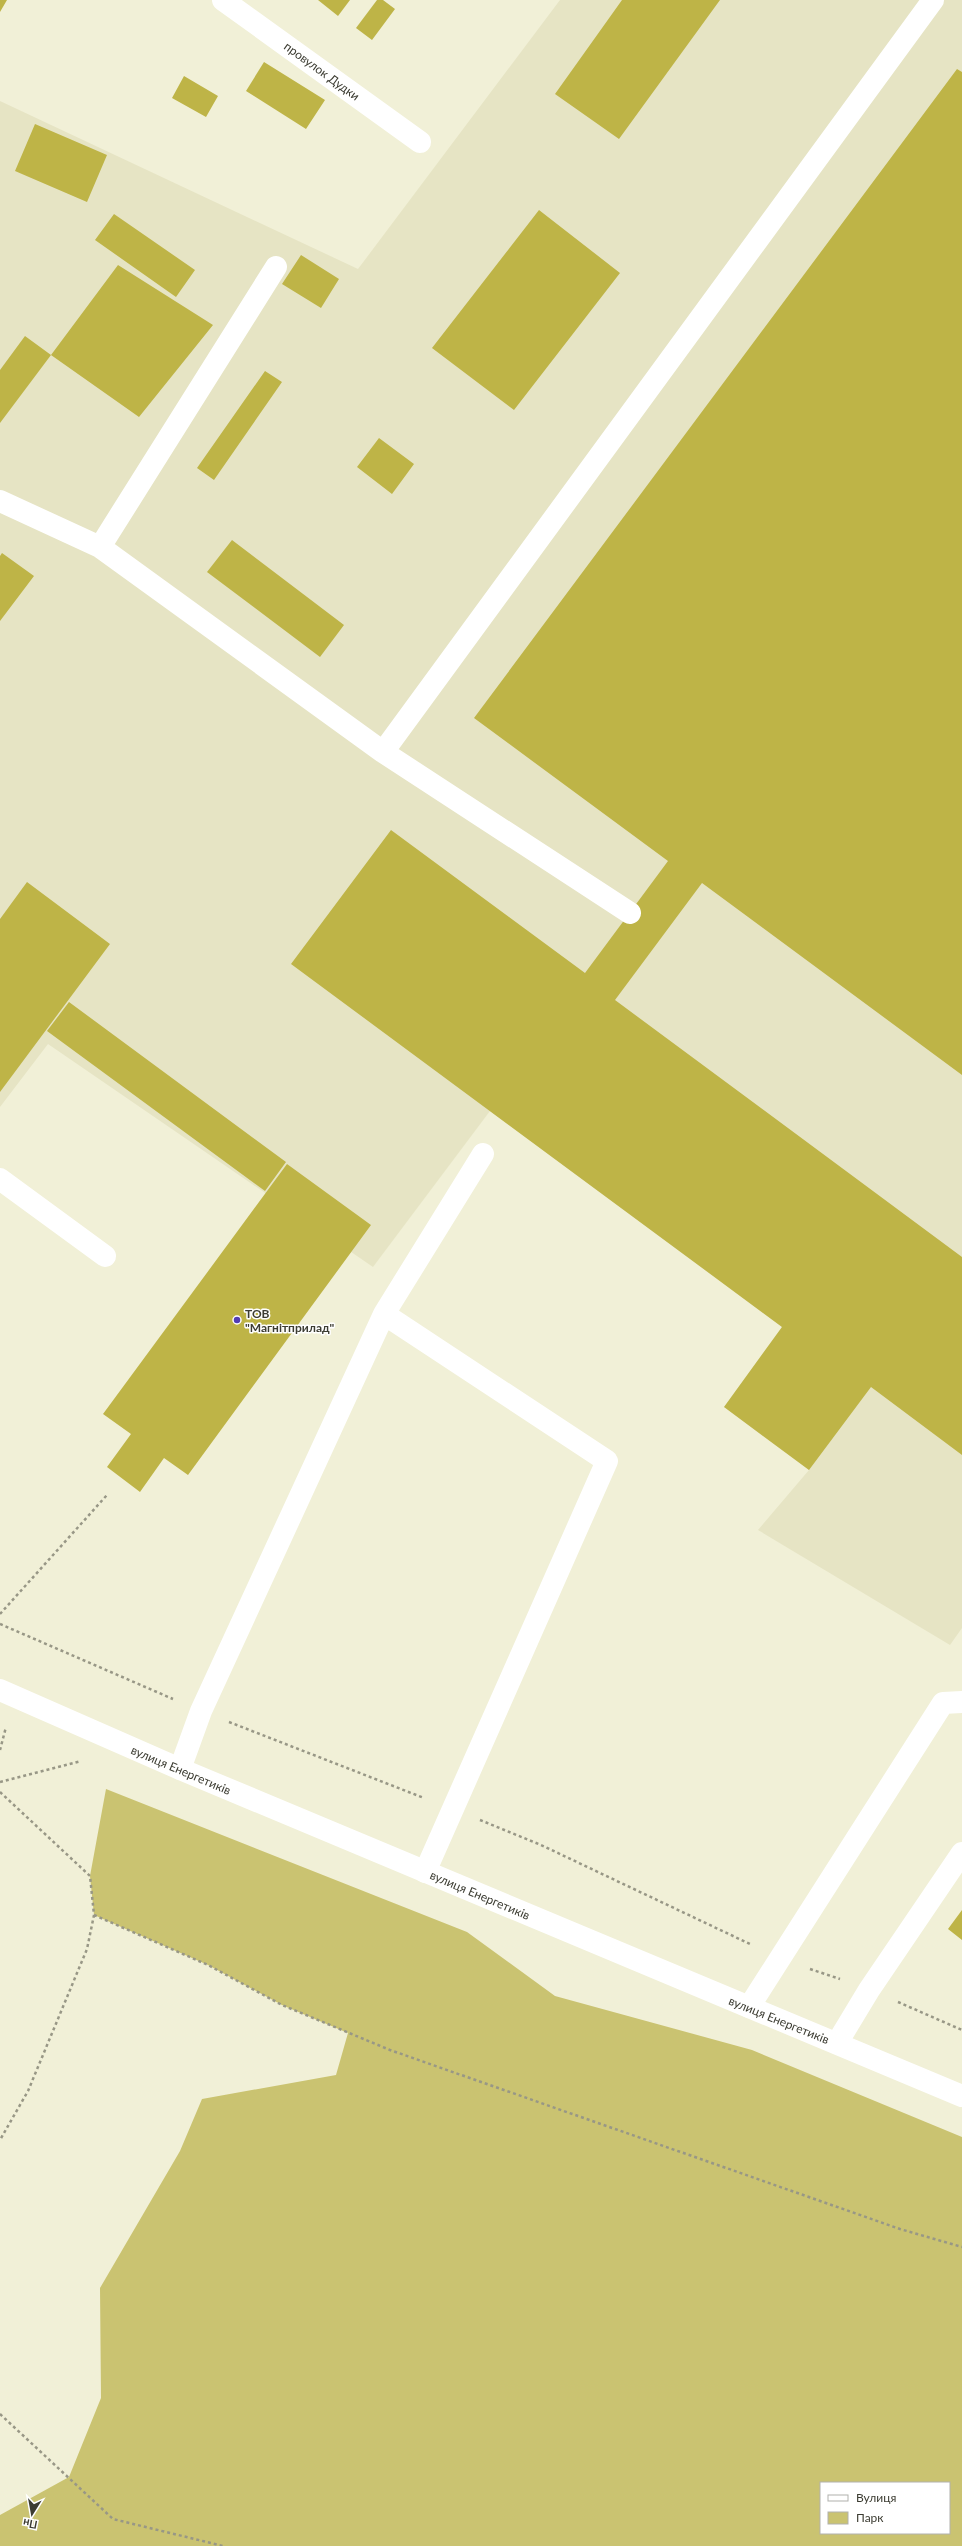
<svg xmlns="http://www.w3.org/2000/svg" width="962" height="2546" viewBox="0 0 962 2546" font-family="Lato,sans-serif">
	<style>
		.built { fill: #e6e4c4 }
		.green { fill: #cac371; fill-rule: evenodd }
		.building { fill: #beb447 }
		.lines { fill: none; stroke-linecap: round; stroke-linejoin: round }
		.path { stroke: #989786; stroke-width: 2.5; stroke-dasharray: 3 3; stroke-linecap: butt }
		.minor { stroke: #fff; stroke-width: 22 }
		.major { stroke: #fff; stroke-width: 22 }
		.poi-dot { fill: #513db4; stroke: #fff; stroke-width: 1.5 }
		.labels { text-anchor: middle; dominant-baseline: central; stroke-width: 3; stroke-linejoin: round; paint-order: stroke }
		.street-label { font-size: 12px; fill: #3c3c32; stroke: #fff }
		.poi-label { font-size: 12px; font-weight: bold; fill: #3c3c32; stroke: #fff; text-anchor: start }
	</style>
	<rect width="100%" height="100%" fill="#f1f0d7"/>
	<!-- built -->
	<path class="built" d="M560,0H962V1628L950,1645L758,1530L809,1470L724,1407L782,1327L490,1111L373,1267L48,1044L0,1107V101L358,269Z"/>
	<!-- green -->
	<path class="green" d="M106,1789L467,1932L555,1996L752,2050L962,2137V2546H0V2515L69,2477L101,2398L100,2288L180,2151L202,2099L336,2075L348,2033L282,2005L208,1965L94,1915L90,1876ZM821,2483H949V2533H821Z"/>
	<!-- building -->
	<path class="building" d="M0,0H7L0,12Z
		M318,0H350L338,16Z
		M377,0H383L395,9L372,40L356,28Z
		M622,0H720L619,139L555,94Z
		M264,62L325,100L306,129L246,91Z
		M957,69L962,72V1075L702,883L615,1000L962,1257V1455L871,1387L809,1470L724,1407L782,1327L291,964L391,830L585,973L668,861L474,718Z
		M184,76L218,96L206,117L172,98Z
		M35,124L107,155L87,202L15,171Z
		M539,210L620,273L514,410L432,348Z
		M114,214L195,270L176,297L95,240Z
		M301,255L339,279L321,308L282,284Z
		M118,265L213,325L139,417L51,355Z
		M25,336L51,355L0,423V370Z
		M265,371L282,382L214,480L197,468Z
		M379,438L414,464L392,494L357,467Z
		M232,540L344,625L320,657L207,572Z
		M2,553L34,576L0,621V556Z
		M27,882L110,944L0,1092V919Z
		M69,1002L286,1162L265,1191L47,1031Z
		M287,1164L371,1225L188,1475L164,1458L140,1492L107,1467L131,1434L103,1414Z
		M962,1910V1940L948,1929Z"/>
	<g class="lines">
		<!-- path -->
		<path class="path" d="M0,1614L107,1495
			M0,1624L173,1699
			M229,1722L424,1798
			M0,1750L6,1727
			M0,1782L81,1761
			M0,1792L90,1876L94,1915L87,1949L28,2091L0,2140
			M480,1820L541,1845L752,1945
			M94,1915L208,1965L282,2005L390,2050L900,2229L962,2247
			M810,1969L840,1979
			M898,2002L962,2030
			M0,2414L113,2519L223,2546"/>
		<!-- minor -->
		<path class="minor" d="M223,0L420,142
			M0,501L100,547L276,267
			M100,547L383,752
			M630,913L383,752L933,0
			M0,1179L105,1256
			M180,1769L201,1711L384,1314
			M425,1872L607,1461L384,1314L483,1154
			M749,2007L943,1703L962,1702
			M837,2043L869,1990L962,1853"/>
		<!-- major -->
		<path class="major" d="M0,1690L180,1769L962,2096"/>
	</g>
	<!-- markers -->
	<circle class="poi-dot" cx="237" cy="1320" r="4"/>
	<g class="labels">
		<!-- street labels -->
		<g class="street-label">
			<text transform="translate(322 71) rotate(36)">провулок Дудки</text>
			<text transform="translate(181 1770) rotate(23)">вулиця Енергетиків</text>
			<text transform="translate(480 1895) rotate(23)">вулиця Енергетиків</text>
			<text transform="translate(779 2020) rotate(22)">вулиця Енергетиків</text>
		</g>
		<!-- poi labels -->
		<g class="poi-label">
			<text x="245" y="1313">ТОВ<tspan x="245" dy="14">"Магнітприлад"</tspan></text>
		</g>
	</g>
	<!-- legend -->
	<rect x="820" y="2482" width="130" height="52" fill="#ffffff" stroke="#b1b1ad"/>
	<rect x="828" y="2495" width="20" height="6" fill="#ffffff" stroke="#b1b1ad"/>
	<text x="856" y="2502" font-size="12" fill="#3c3c32">Вулиця</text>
	<rect x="828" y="2512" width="20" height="12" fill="#cac371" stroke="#b1b1ad"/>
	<text x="856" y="2522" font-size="12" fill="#3c3c32">Парк</text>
	<!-- north arrow -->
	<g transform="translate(32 2514) rotate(191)" stroke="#ffffff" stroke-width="3" paint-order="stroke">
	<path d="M0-3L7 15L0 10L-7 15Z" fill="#3c3c32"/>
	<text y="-6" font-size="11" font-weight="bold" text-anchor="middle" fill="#3c3c32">Пн</text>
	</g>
</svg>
